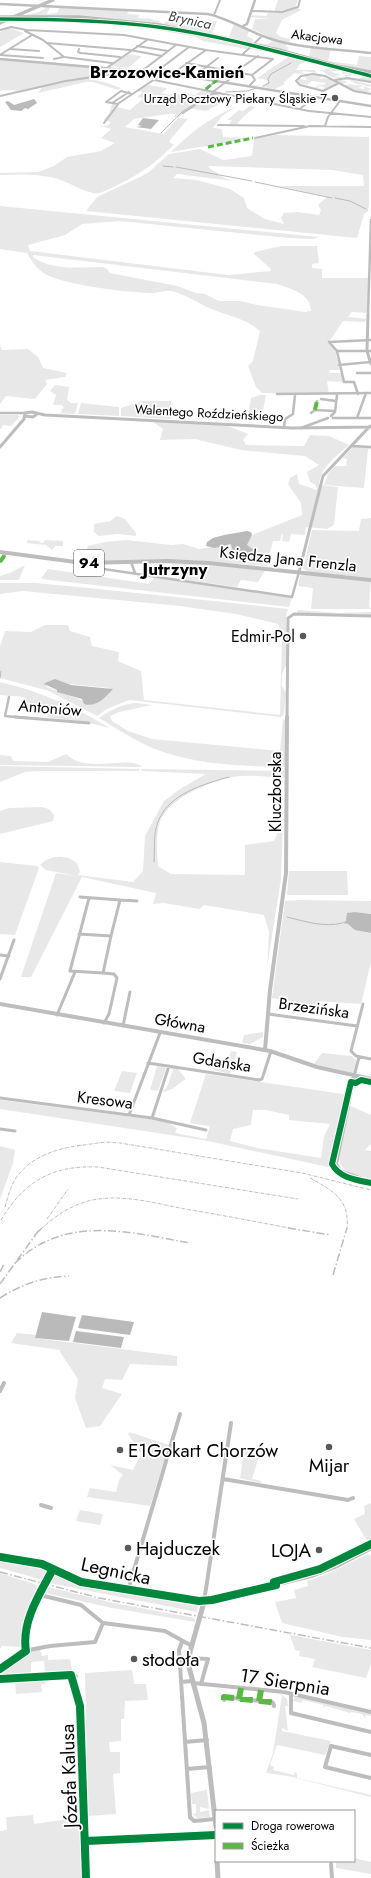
<svg xmlns="http://www.w3.org/2000/svg" width="371" height="1878" viewBox="0 0 371 1878" font-family="Jost,sans-serif">
	<style>
		.green { fill: #e8e8e8; fill-rule: evenodd }
		.water { fill: #bababa }
		.lines { fill: none; stroke-linecap: round; stroke-linejoin: round }
		.stream { stroke: #bababa; stroke-width: 1 }
		.river { stroke: #bababa; stroke-width: 3.5 }
		.minor-far3 { stroke: #bdbdbd; stroke-width: 2 }
		.minor-far2 { stroke: #bdbdbd; stroke-width: 2.5 }
		.minor-far1 { stroke: #bdbdbd; stroke-width: 3 }
		.minor { stroke: #bdbdbd; stroke-width: 4 }
		.tertiary-far3 { stroke: #bdbdbd; stroke-width: 2.5 }
		.tertiary-far2 { stroke: #bdbdbd; stroke-width: 3 }
		.tertiary-far1 { stroke: #bdbdbd; stroke-width: 4 }
		.tertiary { stroke: #bdbdbd; stroke-width: 5 }
		.primary { stroke: #bdbdbd; stroke-width: 4 }
		.motorway { stroke: #bdbdbd; stroke-width: 3.5 }
		.rail-far1 { stroke: #bdbdbd; stroke-width: 1; stroke-dasharray: 3.5 1 0.5 1; stroke-linecap: butt }
		.rail { stroke: #bdbdbd; stroke-width: 1.5; stroke-dasharray: 8 2.5 1.5 2.5; stroke-linecap: butt }
		.quiet-far2 { stroke: #58b947; stroke-width: 3; stroke-dasharray: 6 3; stroke-linecap: butt }
		.quiet-far1 { stroke: #58b947; stroke-width: 4; stroke-dasharray: 8 4; stroke-linecap: butt }
		.quiet { stroke: #58b947; stroke-width: 6; stroke-dasharray: 13 6; stroke-linecap: butt }
		.cycleway-far2-casing { stroke: #fff; stroke-width: 5 }
		.cycleway-far1-casing { stroke: #fff; stroke-width: 8 }
		.cycleway-casing { stroke: #fff; stroke-width: 10 }
		.cycleway-far2 { stroke: #00873e; stroke-width: 3.5 }
		.cycleway-far1 { stroke: #00873e; stroke-width: 6 }
		.cycleway { stroke: #00873e; stroke-width: 8 }
		.poi-dot { fill: #595959; stroke: #fff; stroke-width: 1.5 }
		.labels { text-anchor: middle; dominant-baseline: central; stroke-width: 3.5; stroke-linejoin: round; paint-order: stroke }
		.far-street-label { font-size: 13px; fill: #000; stroke: #fff }
		.far-poi-label { font-size: 13px; fill: #000; stroke: #fff; text-anchor: end }
		.far-water-label { font-size: 14px; font-style: italic; fill: #3d3d3d; stroke: #fff }
		.shield { fill: #fff; stroke: #4c4c4c; stroke-width: 1 }
		.shield-label { font-size: 15px; font-weight: bold; fill: #000 }
		.street-label { font-size: 16px; fill: #000; stroke: #fff }
		.poi-label { font-size: 16px; fill: #000; stroke: #fff; text-anchor: end }
		.far-district-label { font-size: 17px; font-weight: bold; fill: #000; stroke: #fff }
		.neighbourhood-label { font-size: 17px; font-weight: bold; fill: #000; stroke: #fff }
		.near-poi-label { font-size: 19px; fill: #000; stroke: #fff; text-anchor: start }
		.near-street-label { font-size: 19px; fill: #000; stroke: #fff }
	</style>
	<rect width="100%" height="100%" fill="#fff"/>
	<!-- green -->
	<path class="green" d="M278,0H298L295,8L274,12Z
		M50,6L47,14L57,13L60,7L129,10L127,14L140,15L138,18L153,19V20L160,21L159,23L163,24L167,21L179,22L178,24H200L202,20L217,21L212,33L229,37L234,24L249,31L247,36L254,40L251,43L241,42L250,44L246,49L203,41L196,37L136,26L105,23H66L49,19L22,22L13,19L19,16L67,17L21,16L39,12L46,8L44,7Z
		M298,8L301,10L282,20L276,33L281,37L291,39L289,42L275,40L252,29L255,19H271L250,17L252,15L266,16L268,13L284,12Z
		M9,28L24,33L0,47V32Z
		M273,41L287,43L286,47H289L286,51L255,44L256,43L268,44Z
		M254,45L317,62L371,73V74L354,72L371,76V82L357,79L363,77L356,73L346,77L344,75H350L347,73L343,74L342,71H331L334,73H337L340,75L335,76L343,78C333,79 328,76 321,70L335,67L309,61L300,64L296,70H315L317,73L303,71L302,73H311L299,74L302,71L298,74L295,73L283,83L285,84L275,89L252,85L263,86L268,82L267,80L257,78L287,58V55L249,49Z
		M311,46L331,49L328,61L357,65L359,56L371,57V71L309,58Z
		M126,54L142,56L128,68L111,66Z
		M0,60L128,69L125,72L68,80L19,91L9,90L0,91Z
		M318,75L325,76H321L320,79L326,77L325,79H329L328,78L337,83L324,90L314,88L317,86L321,87L316,88L322,89L325,88L316,84L324,85L326,83L312,81L306,86V82H299H306L305,85L298,82L299,79L307,80L305,77H302Z
		M87,78L107,83L121,88L118,90L93,82H86L38,93L42,87Z
		M346,78L371,85V87L360,84L358,86L360,85L363,86L358,88L364,89V86L371,89L368,91L371,93L354,91L344,85L352,84L351,85H359L349,80H342L348,82L342,84L336,81Z
		M148,85L166,88L167,89L161,93L170,95L173,93L183,95L185,93L195,95L204,89L235,96L206,111L188,108L178,118L188,119L170,140V143L174,144C153,167 129,181 100,193C88,196 66,179 50,177C34,174 17,174 0,175V173L38,172L54,166L67,157L101,151L115,143L101,138L111,129L99,125L107,126L111,122L103,120L109,114L112,104L117,105L116,107L130,110L144,98L137,97L143,92L137,91ZM168,114H176L174,117L178,118L164,134L125,127L134,119Z
		M237,106L222,116L213,128L222,129L223,137L252,138L171,152C195,129 207,120 237,106Z
		M250,106L255,107L243,117L237,124H229L232,120H227L239,110L243,111Z
		M275,135L369,137V204L368,211L364,214L357,238L86,211L97,197L138,178L149,172L169,154L200,149L223,160L252,156L254,139ZM208,166L332,170L363,175L364,186H279L327,197L318,205L321,210L319,215L298,212L284,213L281,218L284,224L265,219L247,208L244,198L230,189L197,180L173,178L177,174L232,181L218,175L219,174L209,168Z
		M0,206L319,237L314,239L289,238L120,221L82,224L65,235L28,245L30,251L228,275L271,271V269L254,254L255,252L281,246H317L319,263L312,264V268L322,269V278H369L368,313L352,312L348,317L367,319L364,322L343,321L329,342L335,349L340,370H329L330,373H341L344,382L327,381L329,394L262,393L256,387L248,366L253,361L260,331C246,319 230,316 214,310C201,305 189,296 175,292C166,289 157,294 148,293C125,292 67,285 47,275C37,270 32,261 27,253L0,249ZM33,255L277,284C290,289 311,293 311,311L305,312L257,305L240,301H219L205,294L196,293L177,286L110,273L106,268L102,267C80,267 52,271 33,257Z
		M0,345L2,350L28,349L38,357L43,368L67,373L65,377L45,380L47,384L35,399L6,396L0,404Z
		M55,385L69,387L67,400L71,403H78L75,414L51,413H61L62,410H60L64,408L62,405H53L56,395L50,391Z
		M260,395H266L262,415L248,414L251,398Z
		M142,401H171V419L121,416V408Z
		M81,403L119,407V416L78,414Z
		M0,415H17L20,416L11,426L3,425L0,430Z
		M150,420L228,426L248,434L243,440L246,445L304,446L310,435L329,436L349,445C337,456 320,467 319,485L338,487L334,525L327,529L306,527L305,535L291,534L289,542L282,541L283,534H282L280,541H273L274,536L267,566L182,560L82,562L88,546L105,542L127,540L171,545L183,544L199,549L231,544L247,545L252,535L302,515L301,503L288,484L290,478L297,474L299,484L317,490L316,485L310,482L307,472L319,465L305,456L241,450L195,439L160,440L163,429Z
		M354,446L371,448L368,450L364,488L324,485L328,474L335,466H348L346,465L347,459L343,458Z
		M117,516L125,519L136,533V536L117,534L99,536L94,532V524L110,521Z
		M371,518V578L309,572L303,569L312,530L359,531L361,519Z
		M28,540L39,541L41,543L44,542L45,540L63,541V546H55L52,550L46,545L26,543Z
		M172,563L266,569L258,582L241,580L237,587L179,579L183,570L171,568Z
		M25,565L19,580H0V576L10,573Z
		M48,569L150,584L154,577L292,598L289,607L41,579Z
		M304,574L371,581L369,606L371,609H311L313,588L298,586L300,576Z
		M0,583H36L89,588L288,609L286,616V665L282,674V686L286,693L284,714L281,717L129,700L107,709L97,716L49,691L0,678V646L5,631L31,632L45,625H68L70,631L90,637L92,646L119,652L118,661L141,671L144,700L280,715L282,635L278,624L236,614L180,606L23,591L0,594ZM49,682L110,688L84,701L47,687L46,685Z
		M297,610L339,613L371,612V615L297,613Z
		M0,682C40,691 74,707 110,728L86,722L47,717L49,705L23,703L24,697L0,695Z
		M136,703L152,705L119,712L110,716L112,721L128,731L152,739L280,751L283,719L286,721L285,767C239,766 193,765 150,747C132,739 116,728 99,718C111,710 121,704 136,703Z
		M66,754C87,775 129,754 142,767L0,765V755L11,756L13,761L48,762Z
		M0,766L139,769V771H40L25,772L0,782Z
		M142,769L284,771L285,778C268,777 249,774 232,777C211,781 173,797 162,817C155,831 157,851 158,866L171,874L245,875V845L274,841L283,820L281,879L267,968L269,932L264,915L204,905L200,909L164,903L153,904L156,893L82,877L31,977H21L56,873L81,877L46,870L40,865C50,855 66,854 77,863L80,872L78,875L133,882L143,871L145,836L164,801L180,789L206,774L141,771Z
		M42,807L49,809L54,815L53,821L0,834V811L9,808Z
		M0,862L37,866L39,868L15,935L0,934Z
		M289,871H347L348,895H287Z
		M300,900L371,901V914L355,912L347,915V920L343,923C353,924 360,933 371,933V962L361,1004L317,1001V1006L272,998L285,901Z
		M263,1032V1037L250,1044L242,1043L244,1035Z
		M231,1051L237,1052L230,1074L214,1070L216,1060H228Z
		M322,1053L352,1056L356,1060L353,1073L314,1064Z
		M157,1066L166,1068L158,1091L150,1090Z
		M170,1068H177L186,1079L172,1089L164,1092L163,1091L167,1087L173,1070Z
		M122,1071L137,1073L130,1093L114,1091Z
		M206,1074L343,1094L348,1092L333,1153V1168L203,1140L0,1109V1100L165,1121L177,1128L175,1133L206,1139L210,1126L190,1123ZM253,1110H266L289,1115V1120L330,1124L324,1136L321,1158L257,1148L230,1141L233,1129L251,1125Z
		M349,1105L371,1115V1144L365,1150L371,1151V1179C361,1176 349,1174 342,1167C334,1158 346,1117 349,1105Z
		M0,1146L15,1150L13,1163L0,1199Z
		M17,1333L36,1335L35,1338L177,1356V1366L130,1364L122,1380L105,1379L102,1388L122,1394L100,1426L86,1428L75,1398L78,1379L60,1352V1350L11,1343Z
		M129,1432L169,1445L150,1506L87,1497L90,1488L116,1492L119,1480L123,1475L110,1465L133,1470L141,1454L128,1434Z
		M244,1452L260,1453L252,1479L262,1481L260,1483L240,1478Z
		M371,1503V1543L369,1544L354,1519L365,1514L364,1506Z
		M80,1510L103,1514L100,1525L76,1521Z
		M368,1554L371,1556V1640L343,1637L282,1623L275,1602L296,1598L294,1590L308,1586L307,1581L327,1574Z
		M0,1559L41,1568L44,1569L47,1573L43,1580L0,1568Z
		M0,1573L37,1585L27,1618L21,1647L2,1646L0,1649Z
		M55,1575L63,1577L75,1585L196,1604L198,1606L197,1612L49,1583Z
		M48,1587L114,1603L195,1618V1622L112,1608L45,1593Z
		M290,1635L371,1650V1664L366,1678L312,1667L315,1659L299,1656L300,1651L295,1650Z
		M40,1649L42,1656L48,1655V1660L70,1659L72,1670L66,1673L45,1674L44,1661L31,1662V1675L6,1676L0,1671L29,1652Z
		M132,1670L134,1684H146L148,1700L125,1701L124,1719H121V1741L109,1742L110,1752H120V1773L113,1774L116,1814L88,1816L85,1673Z
		M42,1680L47,1684H41L42,1692L16,1694L15,1681Z
		M282,1695L287,1699L288,1706H285L288,1731L282,1728V1731L331,1741L325,1755L277,1745L270,1765L274,1767L273,1770L294,1775L295,1772L297,1773V1778L371,1795V1797L288,1776L266,1773L273,1753Z
		M295,1696L371,1714V1716L366,1715L365,1718L362,1714L351,1712L350,1713L326,1706L323,1708L324,1705L303,1700L301,1703L293,1701Z
		M207,1790L209,1809L200,1807V1812L209,1810L210,1817L197,1818L193,1814L196,1813V1804H192L191,1793Z
		M33,1815L34,1824L82,1817L80,1843L84,1878H0V1831L7,1830L6,1817Z
		M354,1858L371,1862V1874L336,1868V1861H354Z"/>
	<!-- water -->
	<path class="water" d="M34,99L37,103L28,109L25,108L21,111L11,110L5,102L8,101L14,105Z
		M143,118L159,120L151,129L136,127L142,126L138,125Z
		M247,531L251,532L252,535L247,545L254,550V553L247,557L233,554L231,544L215,548L206,546L207,542L213,538L224,535Z
		M55,679L71,685L113,689C106,697 96,708 84,704L82,699L57,692V690L44,684L45,683Z
		M355,912L371,914V933L355,930L348,924L342,923L346,921L347,913Z
		M42,1312L76,1317L69,1341L35,1338Z
		M82,1315L134,1322L130,1335L78,1328Z
		M76,1331L124,1337L121,1348L73,1342Z"/>
	<g class="lines">
		<!-- stream -->
		<path class="stream" d="M304,61L311,59
			M263,86L269,83L268,79L271,74L291,63
			M226,92L247,91L257,88
			M177,117L183,111L213,93
			M161,133L176,118
			M163,166L173,167
			M176,167L252,181
			M255,182L332,198
			M335,198L350,201L366,209
			M0,678L1,671
			M154,862C155,849 153,834 158,822C168,794 204,784 229,777
			M287,917C304,921 324,928 342,923"/>
		<!-- river -->
		<path class="river" d="M0,17H78L160,25L279,50L337,66L371,72"/>
		<!-- minor-far3 -->
		<path class="minor-far3" d="M251,11L282,12L298,7L300,0
			M214,15L220,0
			M0,30L11,27L27,30L124,35L206,50L273,59L252,75L255,80L250,85
			M25,31L43,40L64,57L112,63
			M47,43L130,50L162,56
			M137,46L168,51
			M10,49L39,51
			M79,49L78,52L81,53L120,57
			M243,54L262,36
			M0,55L43,58
			M0,55L32,35
			M54,59L63,57
			M186,63L252,75
			M108,67L147,40
			M143,70L176,45
			M156,72L189,47
			M235,72L258,56
			M172,74L206,50
			M313,74L325,76L339,83L323,91L300,85L296,81L301,76Z
			M193,77L218,58
			M154,80L309,111L371,117
			M335,80L347,78L371,82
			M339,83L354,91L371,94
			M206,89L217,80
			M214,91L238,73
			M0,96L66,81L126,72L133,69
			M112,103L129,92
			M118,104L106,102L121,91L132,94
			M300,109L314,97
			M183,113L212,94L220,93
			M104,123L119,103L164,73
			M218,125L304,126
			M325,126L328,117L340,101
			M255,138L310,126L371,127"/>
		<!-- minor-far2 -->
		<path class="minor-far2" d="M329,342L337,351L344,382H354L358,394
			M329,342L371,340
			M337,351H371
			M339,365L370,362
			M357,373H371
			M277,394L371,393
			M321,399L336,401
			M315,410L317,401
			M0,413H25
			M311,413L315,410L335,411
			M331,416L335,412L337,395
			M333,418H371
			M357,418L366,393
			M284,427L285,419L293,414L295,395
			M301,428L328,418
			M351,446L371,447
			M0,562L6,553
			M131,562L135,573
			M77,565L292,597L299,572
			M9,697L5,716L27,718"/>
		<!-- minor-far1 -->
		<path class="minor-far1" d="M15,717L89,723
			M89,898L70,971L103,973
			M120,900L137,901
			M79,934L111,936L120,900L80,897
			M0,955L9,956
			M0,979L14,940
			M363,1004L351,1051L356,1056L371,1059
			M268,1014L357,1026
			M57,1015L75,972
			M104,1023L109,1014L117,978L114,974L103,973L111,936
			M123,1026L130,992
			M148,1063L259,1080L262,1079L271,1051
			M354,1076L359,1057
			M0,1098L152,1118L206,1130
			M129,1115L160,1033
			M152,1118L169,1066
			M0,1129L15,1131"/>
		<!-- minor -->
		<path class="minor" d="M0,1391L4,1383
			M223,1479L348,1500L353,1498
			M41,1505L51,1508
			M0,1557L42,1564L81,1582L204,1602L231,1423
			M128,1590L180,1414
			M40,1595L81,1605L103,1623
			M103,1623L165,1631L192,1646
			M182,1642L179,1650L190,1817L194,1821L215,1819
			M26,1651C21,1622 40,1593 53,1569
			M189,1658L208,1659L201,1684
			M0,1669L29,1650L50,1646L95,1642L103,1623
			M0,1679L76,1676
			M181,1682L192,1681
			M193,1683L284,1692L371,1712
			M291,1694V1713L371,1732
			M239,1699L241,1688
			M224,1700V1697L270,1702L273,1703L274,1706
			M259,1701L261,1690
			M185,1742L207,1740
			M371,1755L331,1746L325,1767L371,1778
			M187,1769L210,1767
			M85,1819L86,1878
			M86,1841L216,1835
			M331,1864L332,1878"/>
		<!-- tertiary-far3 -->
		<path class="tertiary-far3" d="M0,4L208,14C230,19 249,32 271,39C303,49 338,49 371,53
			M243,26L247,24L255,0
			M0,59L172,74L371,106
			M368,316L371,220"/>
		<!-- tertiary-far2 -->
		<path class="tertiary-far2" d="M368,315L367,351L371,364
			M25,416L33,417L37,414
			M0,447L24,419L25,413L32,412L45,415L292,428L371,427
			M299,572L323,476L370,426
			M287,718L288,618L294,614L371,616"/>
		<!-- tertiary-far1 -->
		<path class="tertiary-far1" d="M0,1004L270,1051L317,1067L371,1079
			M265,1050L270,990L286,873L287,717
			M354,1076L336,1164L340,1171L371,1182"/>
		<!-- tertiary -->
		<path class="tertiary" d="M216,1827L204,1723L189,1667L190,1652L204,1602L313,1575L334,1567L371,1548
			M217,1861L218,1878"/>
		<!-- primary -->
		<path class="primary" d="M0,552L83,563L168,561L208,563L371,580"/>
		<!-- motorway -->
		<path class="motorway" d="M0,23L53,0"/>
		<!-- rail-far1 -->
		<path class="rail-far1" d="M77,1146L105,1142L120,1143L302,1173L371,1190
			M310,1178C333,1191 350,1199 347,1229
			M5,1207C8,1197 10,1187 16,1178C31,1156 58,1148 83,1145
			M47,1219L68,1189
			M1,1220C24,1181 53,1165 98,1167L298,1199
			M41,1229C55,1216 70,1206 88,1201C120,1193 154,1203 185,1209C221,1215 258,1222 294,1229"/>
		<!-- rail -->
		<path class="rail" d="M288,1228L331,1235
			M36,1234L42,1228
			M15,1263C21,1258 27,1252 34,1248C80,1218 140,1234 190,1243
			M0,1272L4,1264
			M333,1275L347,1228
			M0,1284L39,1230
			M0,1298C22,1284 43,1277 69,1276
			M0,1572L99,1598L371,1648"/>
		<!-- quiet-far2 -->
		<path class="quiet-far2" d="M206,89L217,80
			M208,147L253,138"/>
		<!-- quiet-far1 -->
		<path class="quiet-far1" d="M315,410L317,401
			M0,562L6,553"/>
		<!-- quiet -->
		<path class="quiet" d="M239,1699L241,1688
			M224,1700V1697L270,1702L273,1703L274,1706
			M259,1701L261,1690"/>
		<!-- cycleway-far2 casing -->
		<g class="cycleway-far2-casing">
			<path id="cycleway-far2" d="M0,19C53,19 105,20 158,27C228,36 302,59 371,76"/>
		</g>
		<!-- cycleway-far1 casing -->
		<g class="cycleway-far1-casing">
			<path id="cycleway-far1" d="M371,1082L361,1080L356,1083L351,1082L332,1164C339,1178 357,1180 371,1183"/>
		</g>
		<!-- cycleway casing -->
		<g class="cycleway-casing">
			<path id="cycleway" d="M0,1557L42,1564L81,1582L199,1601L212,1600L276,1585
				M274,1582L320,1569L371,1544
				M0,1669L26,1651C21,1622 40,1593 53,1569
				M0,1679L71,1675L80,1706L86,1878
				M86,1841L216,1835"/>
		</g>
		<!-- cycleway-far2 -->
		<use href="#cycleway-far2" class="cycleway-far2"/>
		<!-- cycleway-far1 -->
		<use href="#cycleway-far1" class="cycleway-far1"/>
		<!-- cycleway -->
		<use href="#cycleway" class="cycleway"/>
	</g>
	<!-- markers -->
	<g class="poi-dot">
		<circle cx="335" cy="98" r="4"/>
		<circle cx="303" cy="636" r="4"/>
		<circle cx="329" cy="1447" r="4"/>
		<circle cx="120" cy="1450" r="4"/>
		<circle cx="128" cy="1548" r="4"/>
		<circle cx="319" cy="1550" r="4"/>
		<circle cx="134" cy="1659" r="4"/>
	</g>
	<g class="labels">
		<!-- far-street labels -->
		<g class="far-street-label">
			<text transform="translate(317 37) rotate(7)">Akacjowa</text>
			<text transform="translate(209 413) rotate(3)">Walentego Roździeńskiego</text>
		</g>
		<!-- far-poi labels -->
		<g class="far-poi-label">
			<text x="327" y="98">Urząd Pocztowy Piekary Śląskie 7</text>
		</g>
		<!-- far-water labels -->
		<g class="far-water-label">
			<text transform="translate(190 20) rotate(12)">Brynica</text>
		</g>
		<!-- shield labels -->
		<rect class="shield" x="74" y="550" width="30" height="26" rx="3"/>
		<g class="shield-label">
			<text x="89" y="563">94</text>
		</g>
		<!-- street labels -->
		<g class="street-label">
			<text transform="translate(288 559) rotate(6)">Księdza Jana Frenzla</text>
			<text transform="translate(50 708) rotate(5)">Antoniów</text>
			<text transform="translate(275 792) rotate(-90)">Kluczborska</text>
			<text transform="translate(314 1008) rotate(8)">Brzezińska</text>
			<text transform="translate(180 1023) rotate(10)">Główna</text>
			<text transform="translate(222 1062) rotate(9)">Gdańska</text>
			<text transform="translate(105 1100) rotate(7)">Kresowa</text>
		</g>
		<!-- poi labels -->
		<g class="poi-label">
			<text x="295" y="636">Edmir-Pol</text>
		</g>
		<!-- far-district labels -->
		<g class="far-district-label">
			<text x="167" y="72">Brzozowice-Kamień</text>
		</g>
		<!-- neighbourhood labels -->
		<g class="neighbourhood-label">
			<text x="175" y="569">Jutrzyny</text>
		</g>
		<!-- near-poi labels -->
		<g class="near-poi-label">
			<text x="128" y="1450">E1Gokart Chorzów</text>
			<text x="329" y="1465" text-anchor="middle">Mijar</text>
			<text x="136" y="1548">Hajduczek</text>
			<text x="311" y="1550" text-anchor="end">LOJA</text>
			<text x="142" y="1659">stodoła</text>
		</g>
		<!-- near-street labels -->
		<g class="near-street-label">
			<text transform="translate(116 1571) rotate(12)">Legnicka</text>
			<text transform="translate(285 1682) rotate(9)">17 Sierpnia</text>
			<text transform="translate(69 1776) rotate(-92)">Józefa Kalusa</text>
		</g>
	</g>
	<!-- legend -->
	<rect x="215" y="1810" width="140" height="52" fill="#ffffff" stroke="#999999"/>
	<rect x="223" y="1823" width="20" height="6" fill="#00873e" stroke="#999999"/>
	<text x="251" y="1830" font-size="12" fill="#000000">Droga rowerowa</text>
	<rect x="223" y="1843" width="20" height="6" fill="#58b947" stroke="#999999"/>
	<text x="251" y="1850" font-size="12" fill="#000000">Ścieżka</text>
</svg>
